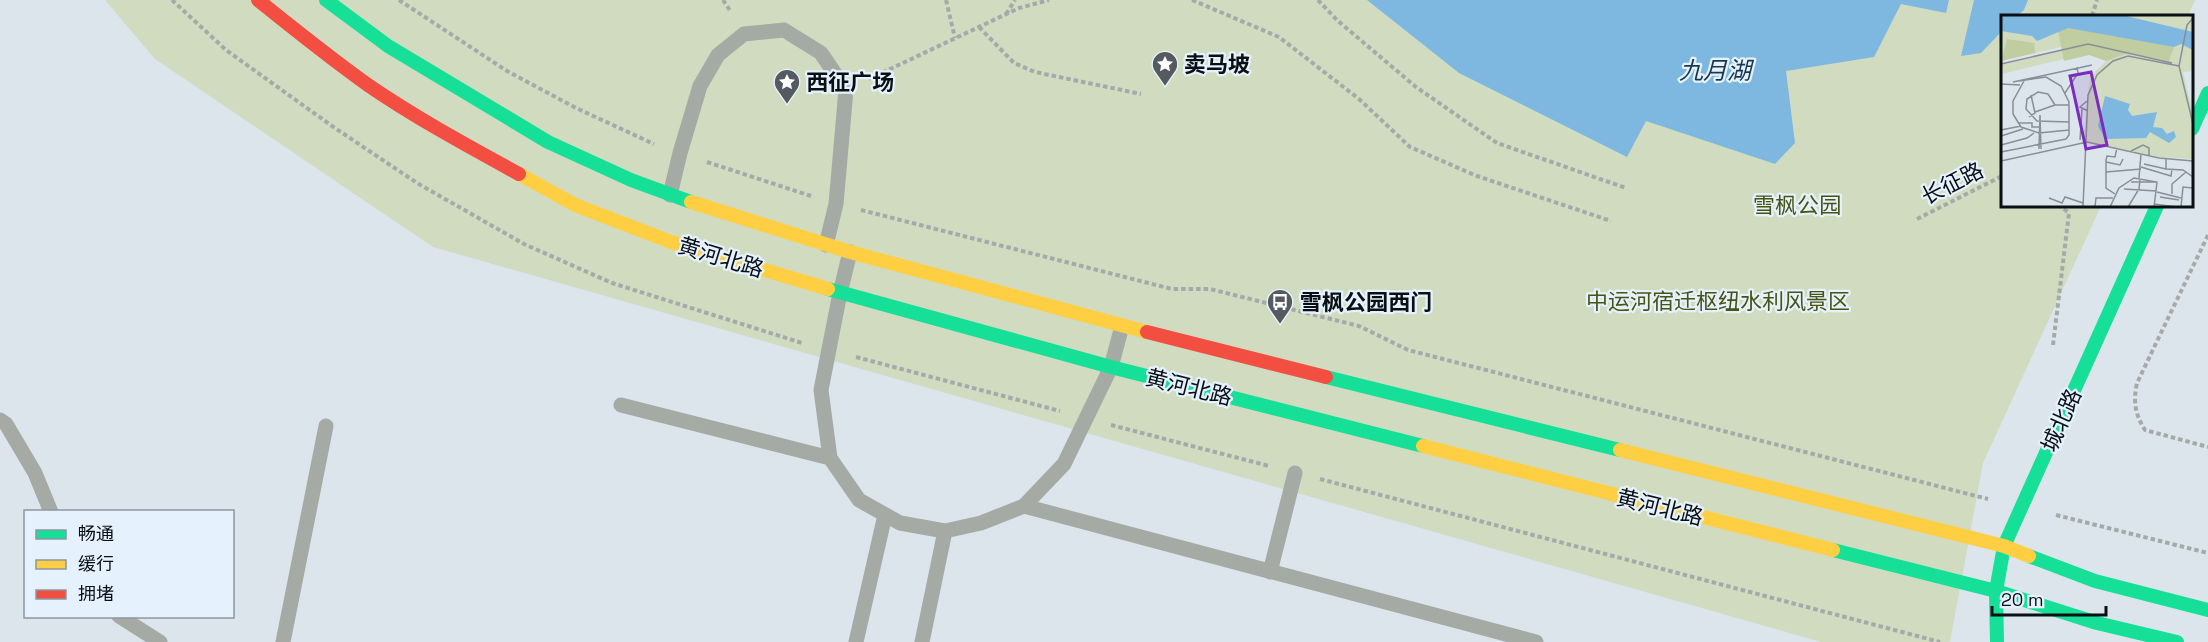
<svg xmlns="http://www.w3.org/2000/svg" width="2208" height="642" viewBox="0 0 2208 642" font-family="'Space Grotesk','Noto Sans SC',sans-serif">
	<style>
		.green { fill: #d0dbc0 }
		.water { fill: #7eb8e1 }
		.lines { fill: none; stroke-linecap: round; stroke-linejoin: round }
		.path { stroke: #a5aaa9; stroke-width: 4; stroke-dasharray: 4.5 3; stroke-linecap: butt }
		.lane { stroke: #a5aaa5; stroke-width: 15 }
		.fast { stroke: #16e098; stroke-width: 14 }
		.slow { stroke: #ffcf43; stroke-width: 14 }
		.jam { stroke: #f24e42; stroke-width: 14 }
		.labels { text-anchor: middle; dominant-baseline: central; stroke-width: 4.5; stroke-linejoin: round; paint-order: stroke }
		.poi-label { font-size: 22px; font-weight: bold; fill: #0a0f14; stroke: #e5f2fd; text-anchor: start }
		.street-label { font-size: 22px; fill: #0a0f14; stroke: #e5f2fd }
		.park-label { font-size: 22px; fill: #495314; stroke: #e5f2fd }
		.water-label { font-size: 24px; font-style: italic; fill: #173850; stroke: #e5f2fd }
		.inset-road { fill: none; stroke: #888f96; stroke-width: 1.5 }
		.view { fill: #7b2cbf; fill-opacity: 0.15; stroke: #7b2cbf; stroke-width: 3 }
		.inset-edge { fill: none; stroke: #0a0f14; stroke-width: 3 }
	</style>
	<rect width="100%" height="100%" fill="#dce5ec"/>
	<!-- green -->
	<path class="green" d="M105,0H2195L2188,16H2002V206H2101L1983,463L1950,642H1821L433,247L155,59Z"/>
	<!-- water -->
	<path class="water" d="M1367,0H1949L1946,13L1901,4L1874,57L1786,71L1795,143L1775,164L1646,121L1627,157L1459,73Z
		M1974,0H2028L2024,10L2017,16H2002V31L1981,53L1961,56Z"/>
	<g class="lines">
		<!-- path -->
		<path class="path" d="M172,0L226,50L332,126L417,183L524,244L612,283L802,343
			M399,0L507,71L576,108L654,144
			M723,0L731,12
			M946,0L955,38
			M1192,0L1279,37L1359,99L1410,147L1477,176L1611,221
			M1318,0L1338,21L1416,87L1497,143L1626,188
			M1006,14L1015,0
			M2092,16L2097,0
			M979,27L1014,63L1035,72L1141,94
			M869,79L1019,8L1049,0
			M707,162L811,196
			M861,210L1172,289H1210L1359,326L1408,350L1988,499
			M1917,219L2002,176
			M2208,235L2137,383C2133,402 2135,414 2145,430L2208,447
			M2053,345L2069,213L2060,206
			M856,357L1060,411
			M1111,425L1269,466
			M1320,479L1940,642
			M2056,515L2208,553"/>
		<!-- lane -->
		<path class="lane" d="M670,195L680,153L700,86L718,55L744,34L784,30L821,53L846,90L836,204L826,245
			M850,252L840,293L821,390L830,458L859,500L900,523L945,531L981,523L1024,506L1064,464L1111,367L1122,326
			M621,405L830,458
			M0,420L6,424L35,473L51,512
			M1024,506L1536,642
			M1270,572L1295,473
			M119,616L160,642
			M283,642L326,426
			M856,642L885,515
			M922,642L945,531"/>
		<!-- fast -->
		<path class="fast" d="M326,0L388,46L548,142L631,180L691,202
			M2192,129L2208,93
			M828,289L1111,367L1423,446
			M1326,377L1620,450
			M1833,550L1996,591L2097,623L2177,642
			M2029,556L2095,581L2208,610
			M1997,642L1996,591L2004,546L2157,206"/>
		<!-- slow -->
		<path class="slow" d="M519,174L575,205L671,242L828,289
			M691,202L850,252L1147,332
			M1423,446L1833,550
			M1620,450L2004,546L2029,556"/>
		<!-- jam -->
		<path class="jam" d="M258,0C294,29 330,58 368,85C416,118 468,146 519,174
			M1147,332L1326,377"/>
	</g>
	<!-- icons -->
	<defs>
		<g id="sight-pin" transform="scale(1.35)"><path d="M0 17L-7.5 6A9.5 9.5 0 1 1 7.5 6Z" fill="#545a60" stroke="#e5f2fd"/><path d="M0-6L1.8-2.2L6-1.7L2.9 1.2L3.7 5.4L0 3.3L-3.7 5.4L-2.9 1.2L-6-1.7L-1.8-2.2Z" fill="#fff"/></g>
		<g id="bus-pin" transform="scale(1.35)"><path d="M0 17L-7.5 6A9.5 9.5 0 1 1 7.5 6Z" fill="#545a60" stroke="#e5f2fd"/><path d="M-5-6H5V4H4V6H2V4H-2V6H-4V4H-5ZM-3.5-4V0h7V-4ZM-3.5 1.2v1.5H-2V1.2ZM2 1.2v1.5H3.5V1.2Z" fill="#fff"/></g>
	</defs>
	<g fill-rule="evenodd">
		<use href="#sight-pin" x="1165" y="64"/>
		<use href="#sight-pin" x="787" y="82"/>
		<use href="#bus-pin" x="1280" y="302"/>
	</g>
	<g class="labels">
		<!-- poi labels -->
		<g class="poi-label">
			<text x="1184" y="64">卖马坡</text>
			<text x="806" y="82">西征广场</text>
			<text x="1300" y="302">雪枫公园西门</text>
		</g>
		<!-- street labels -->
		<g class="street-label">
			<text transform="translate(1952 183) rotate(-27)">长征路</text>
			<text transform="translate(721 257) rotate(17)">黄河北路</text>
			<text transform="translate(1189 387) rotate(14)">黄河北路</text>
			<text transform="translate(2061 420) rotate(-66)">城北路</text>
			<text transform="translate(1660 507) rotate(14)">黄河北路</text>
		</g>
		<!-- park labels -->
		<g class="park-label">
			<text x="1797" y="205">雪枫公园</text>
			<text x="1718" y="301">中运河宿迁枢纽水利风景区</text>
		</g>
		<!-- water labels -->
		<g class="water-label">
			<text x="1715" y="70">九月湖</text>
		</g>
	</g>
	<!-- overview -->
	<g transform="translate(2001 15)">
		<rect width="192" height="192" fill="#dce5ec"/>
		<path d="M0,0H192V56L182,57L192,99V144L159,142L82,126L89,62L105,46L128,38L69,30L0,46ZM85,30L84,39L0,59V50Z" fill="#d0dbc0"/>
		<path d="M67,13L83,14L173,32L168,46L128,38L105,46L88,40L63,46L57,16ZM6,24L33,28L34,38L0,46Z" fill="#c0cda1"/>
		<path d="M0,0H121L192,17V35L180,29L173,32L67,13L36,26L31,21L0,16ZM104,81L129,89L127,95L131,101L156,97L152,112L161,113L166,119L173,116L175,122L168,128L149,117L145,123L104,124L97,111Z" fill="#7eb8e1"/>
		<path class="inset-road" d="M192,3L186,10L178,51L192,109M0,49L87,29L171,48M23,66L12,86V99L20,112L38,118L68,115M12,67L91,50M0,69L19,70M64,78L77,58L76,52M86,86L79,92L87,96M68,90H54L47,79L37,77L26,84L25,94L36,106L68,107M34,97L54,90M28,102L34,98L30,80M18,108H31V112H38M0,115L20,111M0,121L22,114M79,125L81,94M0,130L26,123L33,118M38,134L39,100L40,134M130,136L142,130L148,133V141M0,137L65,124L68,120V87L60,71L45,62L18,66M165,144V154L182,155L192,162M0,146L86,127L158,143L192,146M105,147L119,150L122,144M143,149L165,154M140,152L170,161L171,154M105,157L140,154M138,163L140,139M130,167H154M123,174L155,176M156,177L180,183M114,179L105,173V145L106,141L114,142L116,133M171,179V169L185,157M159,182L178,185M48,183L61,188L64,182L82,188M153,189L175,192M82,192L87,80L96,60L112,46L127,41L178,51M94,192L95,183H112M109,192L118,173L133,163L156,167L153,192M127,192L138,174L139,164M180,192L182,172L192,173"/>
		<path class="view" d="M90,57L106,130L85,134L69,61Z"/>
		<rect width="192" height="192" class="inset-edge"/>
	</g>
	<!-- legend -->
	<rect x="24" y="510" width="210" height="108" fill="#e5f2fd" stroke="#8d97a0" stroke-width="1.5"/>
	<rect x="36" y="530" width="30" height="9" fill="#16e098" stroke="#8d97a0" stroke-width="1.5"/>
	<text x="78" y="540" font-size="18" fill="#0a0f14">畅通</text>
	<rect x="36" y="560" width="30" height="9" fill="#ffcf43" stroke="#8d97a0" stroke-width="1.5"/>
	<text x="78" y="570" font-size="18" fill="#0a0f14">缓行</text>
	<rect x="36" y="590" width="30" height="9" fill="#f24e42" stroke="#8d97a0" stroke-width="1.5"/>
	<text x="78" y="600" font-size="18" fill="#0a0f14">拥堵</text>
	<!-- scale -->
	<path d="M1992 606v9h114v-9" fill="none" stroke="#0a0f14" stroke-width="3"/>
	<text x="2001" y="606" font-size="18" fill="#0a0f14" stroke="#e5f2fd" stroke-width="4.5" paint-order="stroke">20 m</text>
</svg>
